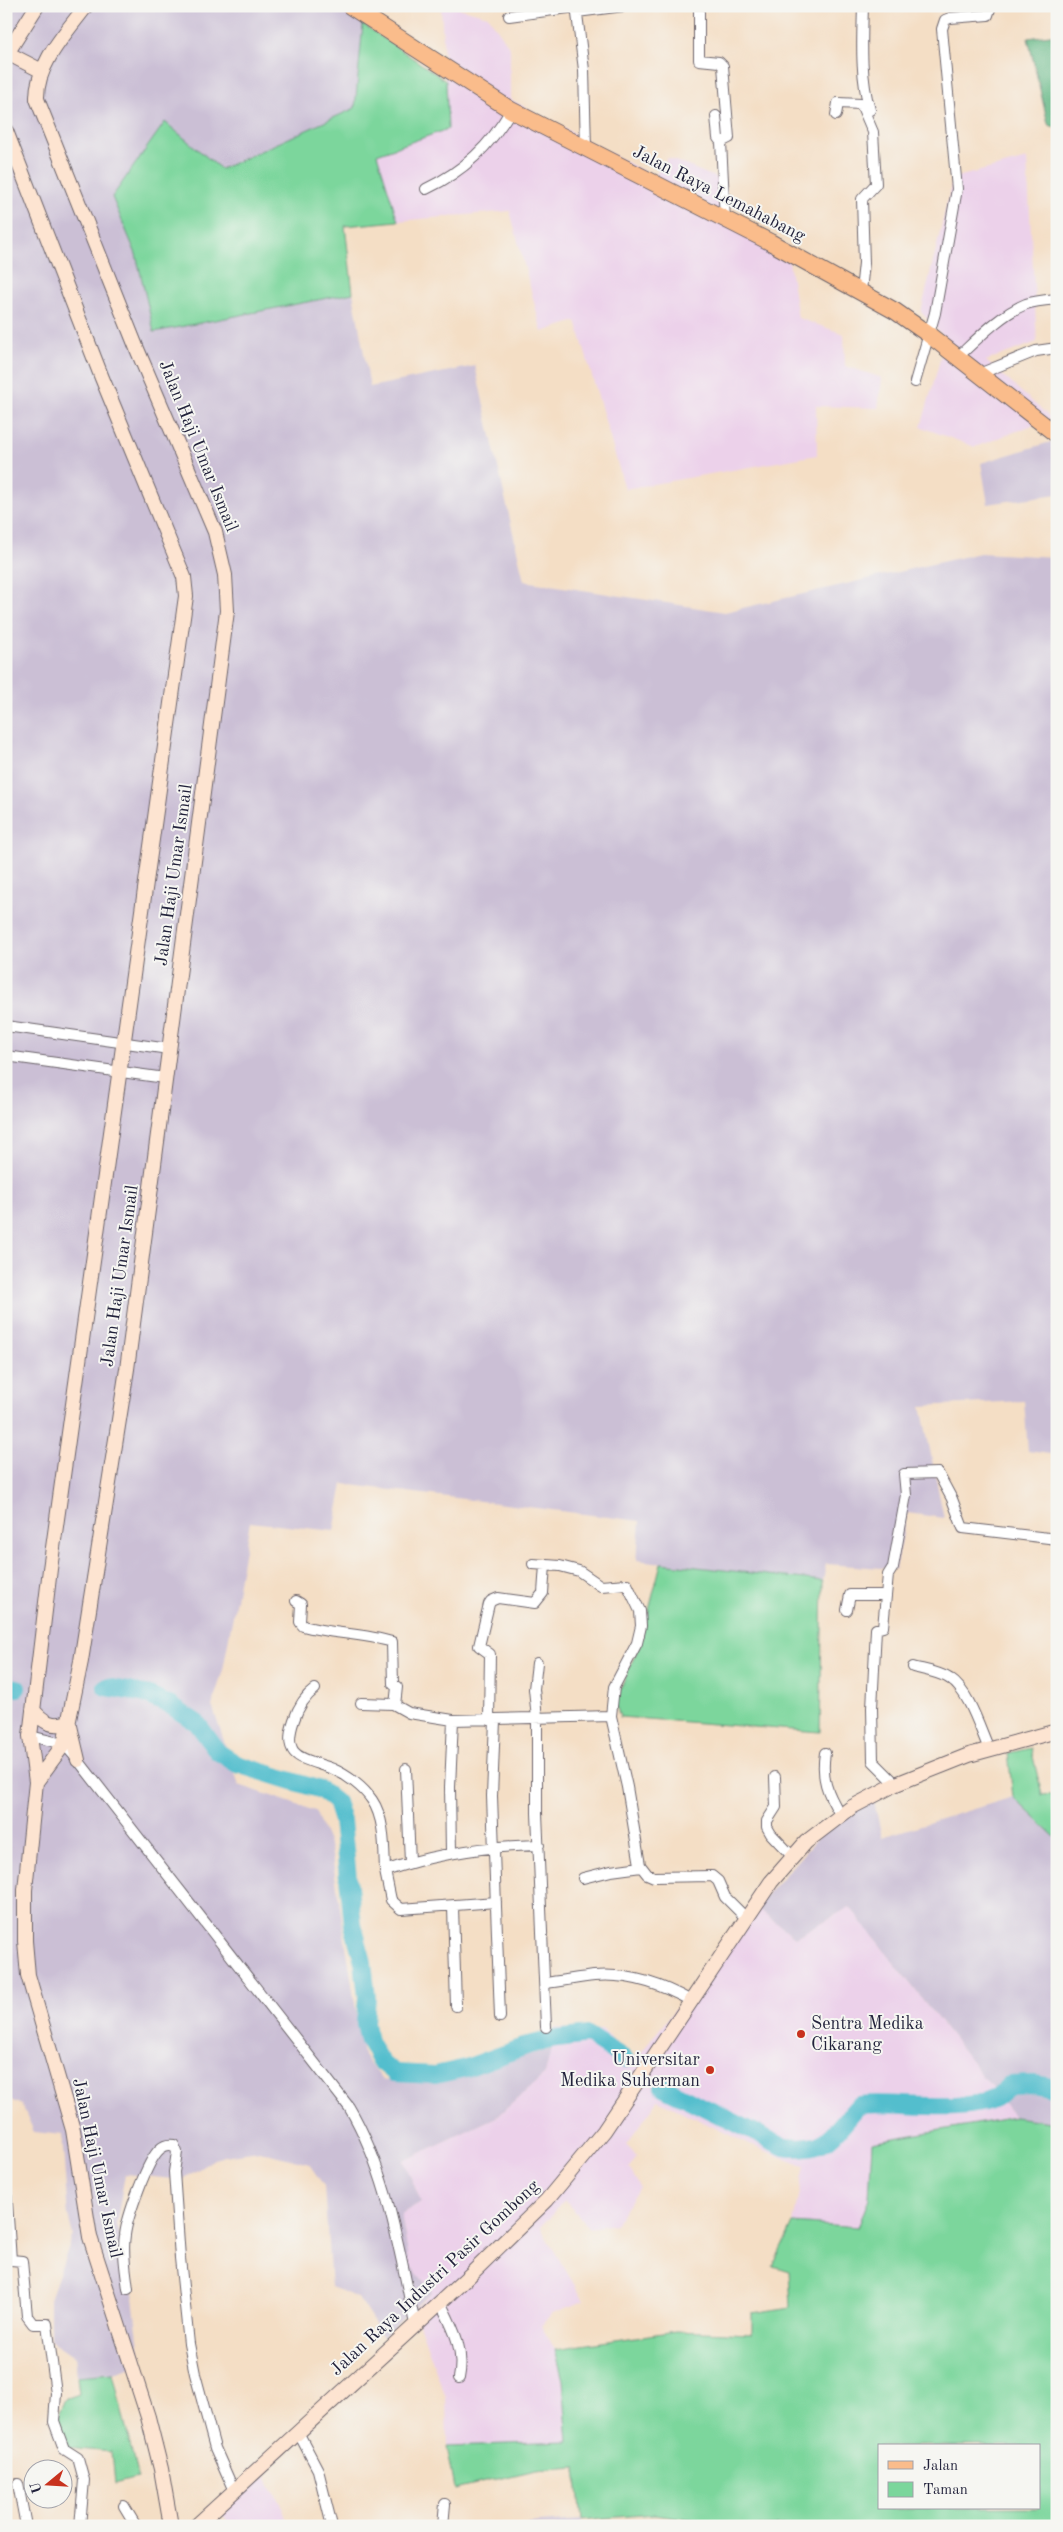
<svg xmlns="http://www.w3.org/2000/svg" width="1063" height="2532" viewBox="0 0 1063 2532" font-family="'Old Standard TT',serif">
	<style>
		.built { fill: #ecd1ea }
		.industrial { fill: #cbbfd5 }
		.green { fill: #7bd69c; stroke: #4e7c6c; fill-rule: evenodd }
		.forest { fill: #64b784; stroke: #436c60 }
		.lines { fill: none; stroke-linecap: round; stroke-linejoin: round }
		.river { stroke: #52becd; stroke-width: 18 }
		.street-casing { stroke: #6c646b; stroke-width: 12 }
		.secondary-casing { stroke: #6c646b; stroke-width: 16 }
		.primary-casing { stroke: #6c646b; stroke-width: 18 }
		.street { stroke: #fff; stroke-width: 10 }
		.secondary { stroke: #fde4d1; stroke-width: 14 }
		.primary { stroke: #fabc8b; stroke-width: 16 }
		.poi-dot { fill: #c8321e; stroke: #f6f6f2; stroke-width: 2 }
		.labels { text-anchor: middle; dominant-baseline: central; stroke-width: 4; stroke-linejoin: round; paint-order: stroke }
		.street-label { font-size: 18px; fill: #22223b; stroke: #f6f6f2 }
		.poi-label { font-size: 18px; fill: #22223b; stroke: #f6f6f2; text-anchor: start }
	</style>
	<rect width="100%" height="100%" fill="#f6f6f2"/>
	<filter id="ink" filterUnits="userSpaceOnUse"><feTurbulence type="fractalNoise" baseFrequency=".02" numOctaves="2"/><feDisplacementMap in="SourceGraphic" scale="10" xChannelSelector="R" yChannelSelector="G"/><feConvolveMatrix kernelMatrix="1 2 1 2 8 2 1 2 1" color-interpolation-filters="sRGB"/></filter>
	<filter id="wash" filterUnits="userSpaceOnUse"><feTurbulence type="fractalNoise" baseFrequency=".0096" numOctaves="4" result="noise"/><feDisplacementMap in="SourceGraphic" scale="20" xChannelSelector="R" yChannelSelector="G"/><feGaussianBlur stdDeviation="1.12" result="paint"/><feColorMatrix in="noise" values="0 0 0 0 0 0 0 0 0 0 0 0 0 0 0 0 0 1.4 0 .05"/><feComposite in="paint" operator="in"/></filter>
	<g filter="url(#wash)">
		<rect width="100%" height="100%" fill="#f4dec5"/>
		<!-- built -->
		<path class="built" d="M441,6H451L488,16L510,48V99L654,177L668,158L717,178L720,209L787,249L798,318L844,334L845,366L882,378L878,408L816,406L817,455L625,489L576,321L542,332L510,211L398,221L377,154L448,129Z
			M1027,159L1037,342L986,361L1051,418L975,447L921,427L946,339L921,312L953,178Z
			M756,1907L795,1937L850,1907L1015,2117L873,2142L869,2198L858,2228L793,2223L804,2166L750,2145L658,2100L626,2145L637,2156L629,2168L640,2187L615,2224L590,2228L565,2201L540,2227L584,2301L552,2313L541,2326L555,2349L563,2380L568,2442L447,2446L446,2398L414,2310L432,2291L410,2265L401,2214L421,2202L404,2161L498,2116L545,2074L555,2028L602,2030L636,2059Z
			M261,2467L283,2509L288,2526H230L216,2503Z"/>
		<!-- industrial -->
		<path class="industrial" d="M6,6H335L363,24L355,108L220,169L112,197L136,254L154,332L353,293L370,387L475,366L524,581L725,612L980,553L1057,557V1455L1028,1451L1024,1401L921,1406L944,1518L907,1513L896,1569L826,1564L823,1581L637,1560L640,1521L343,1484L334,1531L250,1522L223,1670L212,1706L239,1785L315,1811L331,1849L363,2055L383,2080L434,2077L551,2049L545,2074L498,2116L404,2161L421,2202L401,2214L410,2265L432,2291L383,2337L358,2298L331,2287L324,2186L309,2164L259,2151L217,2157L182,2180L125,2174L116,2225L129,2263L141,2364L113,2373L77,2376L75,2357L50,2340V2299L73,2235L68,2216L62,2135L34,2132L22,2105L6,2098Z
			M1057,440V494L988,504L981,463Z
			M873,1797L882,1837L1013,1797L1057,1839V2123L1015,2117L850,1907L795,1937L756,1907L821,1834Z
			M581,2520L582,2526H527V2524Z"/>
		<!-- green -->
		<path class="green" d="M363,24L446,81L448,129L377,154L398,221L345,226L353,293L154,332L136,254L112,197L165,122L221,169L355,108Z
			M661,1563L823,1581L820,1732L620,1717L615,1702L641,1641Z
			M1031,1748L1042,1795L1057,1794V1839L1013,1797L1008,1753Z
			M1015,2117L1057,2123V2526H699L698,2520L655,2514L581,2520L576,2467L536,2470L455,2489L447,2446L568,2442L563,2380L555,2349L676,2331L752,2334V2313L791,2307L789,2271L773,2266L793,2223L858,2228L869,2198L872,2142ZM879,2446H1039V2508H879Z
			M113,2373L138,2478L115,2484L112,2452L66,2448L56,2419L65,2399L79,2394L77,2376Z"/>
		<!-- forest -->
		<path class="forest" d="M1057,34V129L1048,124L1028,38Z"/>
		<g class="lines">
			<!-- river -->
			<path class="river" d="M6,1687L17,1688
				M106,1687L145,1694L171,1706L197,1723L218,1752L237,1764L321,1790L336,1802L342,1821L353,1925L363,1962L367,1997L365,2023L369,2041L380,2061L395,2073L435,2075L466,2068L529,2045L549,2040L588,2035L625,2059
				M663,2087L784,2147C830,2152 831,2135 859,2105C896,2101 964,2114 995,2098C1000,2095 1005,2089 1009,2085L1033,2084L1057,2088"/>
		</g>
	</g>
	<g filter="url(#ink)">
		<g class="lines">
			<!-- street casing -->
			<g class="street-casing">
				<path id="street" d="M576,6L584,70L586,149
					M699,6V60L719,62L723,66L729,138L721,142
					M863,6C862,40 860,78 870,110
					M577,12L624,6
					M509,16L576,7
					M836,115L838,103L861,104L873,132L876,184L862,199L864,263L861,291
					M716,116L718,138L721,142L725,220
					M426,189C464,171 490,146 511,110
					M958,357C977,339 1001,314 1026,304C1035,301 1047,300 1057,299
					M979,374L1036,351L1057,348
					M915,382L935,313L957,189L942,29L945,20L950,18L988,15L991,6
					M6,1026L169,1049
					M6,1056L165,1078
					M533,1564L560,1566L579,1571L601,1586L627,1584L640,1611L641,1626L637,1643L614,1687L611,1716L627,1787L640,1865L647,1874L654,1877L712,1876L718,1881L725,1897L746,1918
					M296,1601L301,1604L300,1622L303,1626C332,1634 363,1633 392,1642L393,1684L397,1687L395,1705
					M847,1610L850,1595H886
					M537,1663L534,1689L537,1718V1813L546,2027
					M913,1667C924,1670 940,1672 950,1679C969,1691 980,1729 989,1749
					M315,1689C304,1697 298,1708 294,1720C280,1760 305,1758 333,1769C347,1775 363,1787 372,1800C385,1819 384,1848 385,1871
					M361,1703L393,1704L409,1713L453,1720L611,1716
					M489,1720L490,1654L479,1646L489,1604L491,1601L498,1598L535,1603L543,1593L545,1565
					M495,1720L492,1796L500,2017
					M30,1736L64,1744L78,1760L349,2107C388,2173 399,2251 415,2324
					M825,1753C821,1778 827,1793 840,1814
					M406,1769L410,1862
					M775,1777L776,1807L767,1821V1827L771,1834L792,1856
					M896,1784L873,1761L872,1708L876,1629L883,1627L888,1575L893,1567L906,1495L904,1474L938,1473L952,1499L963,1528L1057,1539
					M451,1852L450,1787L453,1720
					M583,1878L611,1871L641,1867
					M496,1902L401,1909L391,1900L385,1871C436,1853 486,1846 539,1845
					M453,1907L456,2006
					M545,1983C561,1981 578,1978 594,1976C628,1973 663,1985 691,2001
					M6,2188L11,2260L22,2261L27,2316L33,2324H47L56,2393L54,2422L64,2449L78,2458L84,2480L80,2526
					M128,2289C126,2271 122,2253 125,2235C127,2218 147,2160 160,2149C164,2145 168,2144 174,2145L177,2152L174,2172L180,2258L189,2344L195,2374L215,2448L234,2491
					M440,2302C453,2328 465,2349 459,2378
					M298,2432L318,2470L332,2526
					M18,2484L26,2526
					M124,2506L136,2526
					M443,2526L445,2504"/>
			</g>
			<!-- secondary casing -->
			<g class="secondary-casing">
				<path id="secondary" d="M7,53L42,71
					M6,55L37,6
					M6,131L102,378L184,577L186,596L50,1569L30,1736L36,1782L25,1890V1941L28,1975L73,2130L90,2237L148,2417L161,2469L171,2526
					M33,1710C43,1722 53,1728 68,1722
					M70,1726L78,1760
					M36,1782L64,1744L81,1661L127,1369L227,611L225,575L215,532L137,349L37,99C36,64 66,33 86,6
					M196,2526L470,2275L547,2200L604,2131L771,1882L806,1842L852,1807L896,1784L969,1755L1057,1731"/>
			</g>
			<!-- primary casing -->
			<g class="primary-casing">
				<path id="primary" d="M350,6L511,110L770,242L895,311L928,334L1057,435"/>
			</g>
			<!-- street -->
			<use href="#street" class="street"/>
			<!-- secondary -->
			<use href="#secondary" class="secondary"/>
			<!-- primary -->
			<use href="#primary" class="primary"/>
		</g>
	</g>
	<!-- markers -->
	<g class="poi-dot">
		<circle cx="801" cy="2034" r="5"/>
		<circle cx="710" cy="2070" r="5"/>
	</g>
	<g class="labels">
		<!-- street labels -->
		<g class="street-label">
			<text transform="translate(719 194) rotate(27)">Jalan Raya Lemahabang</text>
			<text transform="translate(198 446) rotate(68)">Jalan Haji Umar Ismail</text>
			<text transform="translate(174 875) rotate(-82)">Jalan Haji Umar Ismail</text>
			<text transform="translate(120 1276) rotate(-82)">Jalan Haji Umar Ismail</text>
			<text transform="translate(97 2168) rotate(78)">Jalan Haji Umar Ismail</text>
			<text transform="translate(435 2278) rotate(-43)">Jalan Raya Industri Pasir Gombong</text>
		</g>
		<!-- poi labels -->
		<g class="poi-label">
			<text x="811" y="2024">Sentra Medika<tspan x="811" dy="21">Cikarang</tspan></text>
			<text x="700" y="2060" text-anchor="end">Universitar<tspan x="700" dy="21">Medika Suherman</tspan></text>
		</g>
	</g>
	<!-- margin -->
	<rect width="1063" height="2532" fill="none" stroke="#f6f6f2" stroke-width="25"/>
	<!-- legend -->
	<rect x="878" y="2444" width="162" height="65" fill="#f6f6f2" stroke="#a1a1a9"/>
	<rect x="888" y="2461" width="25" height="8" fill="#fabc8b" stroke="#a1a1a9"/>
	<text x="923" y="2470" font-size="15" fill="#22223b">Jalan</text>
	<rect x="888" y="2482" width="25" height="15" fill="#7bd69c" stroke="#a1a1a9"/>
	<text x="923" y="2494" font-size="15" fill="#22223b">Taman</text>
	<!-- north arrow -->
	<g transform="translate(48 2484) rotate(252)"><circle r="24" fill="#f6f6f2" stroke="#a1a1a9"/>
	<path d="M0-4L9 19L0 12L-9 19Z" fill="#c8321e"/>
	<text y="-8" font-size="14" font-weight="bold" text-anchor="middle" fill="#22223b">U</text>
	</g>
</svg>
